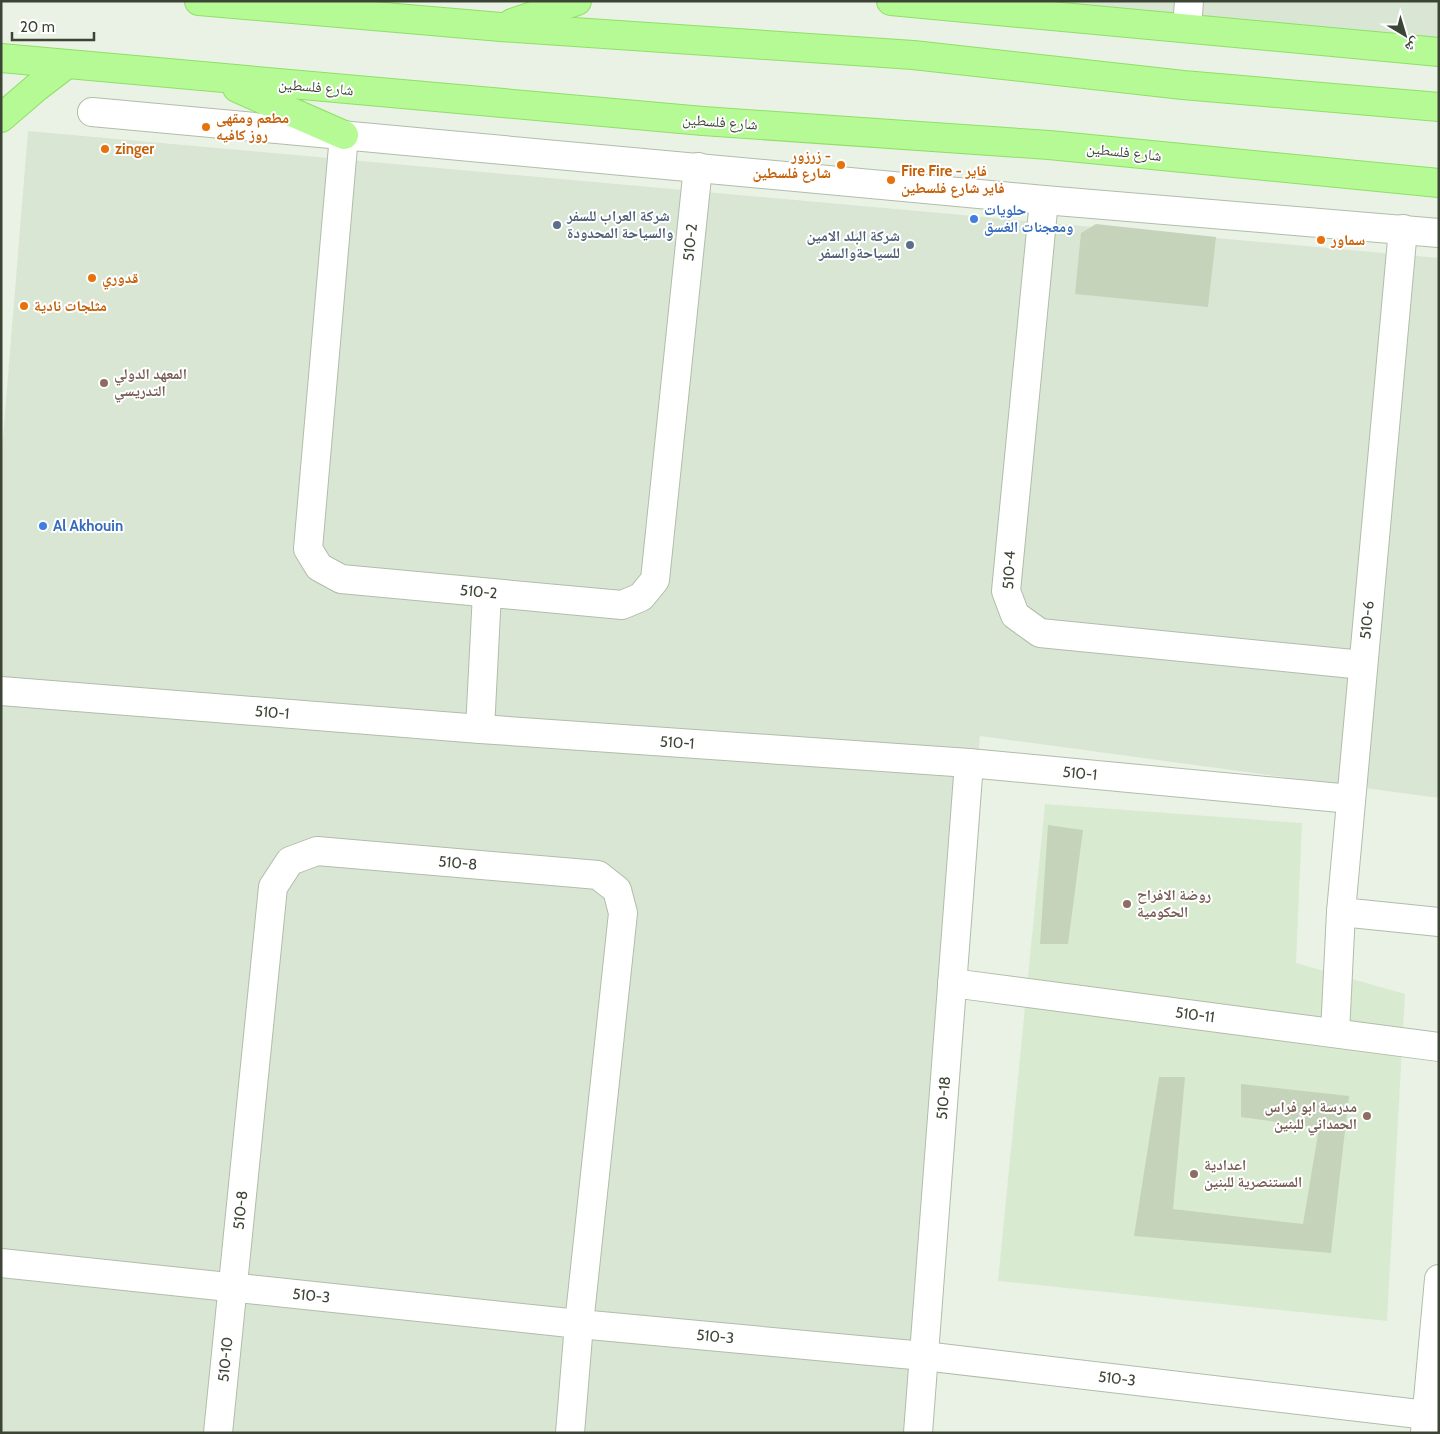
<svg xmlns="http://www.w3.org/2000/svg" width="1440" height="1434" viewBox="0 0 1440 1434" font-family="Cabin,'Noto Naskh Arabic',sans-serif">
	<style>
		.residential { fill: #dae6d4 }
		.education { fill: #d8ebd0 }
		.building { fill: #c5d3bb }
		.lines { fill: none; stroke-linecap: round; stroke-linejoin: round }
		.street-casing { stroke: #b0bda8; stroke-width: 30 }
		.primary-casing { stroke: #8fdf66; stroke-width: 30 }
		.street { stroke: #fff; stroke-width: 28 }
		.primary { stroke: #b6fa96; stroke-width: 28 }
		.food-dot { fill: #e8710a; stroke: #fff; stroke-width: 2 }
		.shop-dot { fill: #3f7fe0; stroke: #fff; stroke-width: 2 }
		.service-dot { fill: #5c6f8a; stroke: #fff; stroke-width: 2 }
		.education-dot { fill: #8d6e63; stroke: #fff; stroke-width: 2 }
		.labels { text-anchor: middle; dominant-baseline: central; stroke-width: 4; stroke-linejoin: round; paint-order: stroke }
		.street-label { font-size: 15px; fill: #3c4435; stroke: #fff }
		.food-label { font-size: 15px; font-weight: bold; fill: #c56008; stroke: #fff; text-anchor: start }
		.shop-label { font-size: 15px; font-weight: bold; fill: #366cbe; stroke: #fff; text-anchor: start }
		.service-label { font-size: 15px; font-weight: bold; fill: #4e5e75; stroke: #fff; text-anchor: start }
		.education-label { font-size: 15px; font-weight: bold; fill: #785e54; stroke: #fff; text-anchor: start }
	</style>
	<rect width="100%" height="100%" fill="#eaf2e5"/>
	<!-- residential -->
	<path class="residential" d="M891,1H1439V52Z
		M28,131L1439,258V798L980,736L918,1433H1V462Z"/>
	<!-- education -->
	<path class="education" d="M1045,804L1302,823L1296,963L1405,994L1387,1321L998,1281Z"/>
	<!-- building -->
	<path class="building" d="M1096,224L1216,237L1208,307L1075,294L1081,233Z
		M1048,825L1083,830L1068,944H1040Z
		M1159,1077H1185L1173,1209L1303,1224L1319,1128L1241,1117V1084L1349,1096L1331,1253L1134,1236Z"/>
	<g class="lines">
		<!-- street casing -->
		<g class="street-casing">
			<g id="street">
				<path d="M1187,28L1189,1"/>
				<path d="M92,112L1044,200L1439,233"/>
				<path id="s1" d="M344,135L308,549L319,567L341,579L622,605L641,597L655,580L698,167"/>
				<path d="M1044,200L1006,591L1015,615L1040,633L1363,665"/>
				<path d="M1403,229L1341,912L1439,922"/>
				<path id="s2" d="M1,691L480,729L969,763L1351,799"/>
				<path d="M480,729L487,593"/>
				<path id="s3" d="M952,983L1439,1047"/>
				<path d="M1335,1033L1341,912"/>
				<path id="s4" d="M1,1263L579,1324L924,1356L1427,1415"/>
				<path d="M1425,1432L1439,1279"/>
				<path id="s5" d="M218,1433L273,887L290,861L317,851L598,875L617,890L623,913L579,1324L570,1433"/>
				<path id="s6" d="M918,1433L969,763"/>
			</g>
		</g>
		<!-- primary casing -->
		<g class="primary-casing">
			<path id="primary" d="M199,1L501,27L913,55L1183,85L1439,107
				M891,1L1439,52
				M512,23L577,1
				M1,58L703,121L1049,145L1439,183
				M237,88L344,135
				M1,118L37,87L67,64"/>
		</g>
		<!-- street -->
		<use href="#street" class="street"/>
		<!-- primary -->
		<use href="#primary" class="primary"/>
	</g>
	<!-- markers -->
	<g class="food-dot">
		<circle cx="206" cy="127" r="5"/>
		<circle cx="105" cy="149" r="5"/>
		<circle cx="841" cy="165" r="5"/>
		<circle cx="891" cy="180" r="5"/>
		<circle cx="1321" cy="240" r="5"/>
		<circle cx="92" cy="278" r="5"/>
		<circle cx="24" cy="306" r="5"/>
	</g>
	<g class="shop-dot">
		<circle cx="974" cy="219" r="5"/>
		<circle cx="43" cy="526" r="5"/>
	</g>
	<g class="service-dot">
		<circle cx="557" cy="225" r="5"/>
		<circle cx="910" cy="245" r="5"/>
	</g>
	<g class="education-dot">
		<circle cx="104" cy="383" r="5"/>
		<circle cx="1127" cy="904" r="5"/>
		<circle cx="1367" cy="1116" r="5"/>
		<circle cx="1194" cy="1174" r="5"/>
	</g>
	<g class="labels">
		<!-- street labels -->
		<g class="street-label">
			<text transform="translate(316 87) rotate(5)">شارع فلسطين</text>
			<text transform="translate(720 122) rotate(4)">شارع فلسطين</text>
			<text transform="translate(1124 152) rotate(6)">شارع فلسطين</text>
			<text stroke="none"><textPath href="#s1" startOffset="1126">510-2</textPath></text>
			<text transform="translate(1009 570) rotate(-87)">510-4</text>
			<text stroke="none"><textPath href="#s1" startOffset="600">510-2</textPath></text>
			<text transform="translate(1367 620) rotate(-85)">510-6</text>
			<text stroke="none"><textPath href="#s2" startOffset="272">510-1</textPath></text>
			<text stroke="none"><textPath href="#s2" startOffset="678">510-1</textPath></text>
			<text stroke="none"><textPath href="#s2" startOffset="1082">510-1</textPath></text>
			<text stroke="none"><textPath href="#s5" startOffset="750">510-8</textPath></text>
			<text stroke="none"><textPath href="#s3" startOffset="245">510-11</textPath></text>
			<text stroke="none"><textPath href="#s6" startOffset="336">510-18</textPath></text>
			<text stroke="none"><textPath href="#s5" startOffset="224">510-8</textPath></text>
			<text stroke="none"><textPath href="#s4" startOffset="312">510-3</textPath></text>
			<text stroke="none"><textPath href="#s4" startOffset="718">510-3</textPath></text>
			<text stroke="none"><textPath href="#s5" startOffset="74">510-10</textPath></text>
			<text stroke="none"><textPath href="#s4" startOffset="1122">510-3</textPath></text>
		</g>
		<!-- food labels -->
		<g class="food-label">
			<text x="216" y="118">مطعم ومقهى<tspan x="216" dy="17">روز كافيه</tspan></text>
			<text x="115" y="149">zinger</text>
			<text x="831" y="156" text-anchor="end">زرزور -<tspan x="831" dy="17">شارع فلسطين</tspan></text>
			<text x="901" y="171">Fire Fire - فاير<tspan x="901" dy="17">فاير شارع فلسطين</tspan></text>
			<text x="1331" y="240">سماور</text>
			<text x="102" y="278">قدوري</text>
			<text x="34" y="306">مثلجات نادية</text>
		</g>
		<!-- shop labels -->
		<g class="shop-label">
			<text x="984" y="210">حلويات<tspan x="984" dy="17">ومعجنات الغسق</tspan></text>
			<text x="53" y="526">Al Akhouin</text>
		</g>
		<!-- service labels -->
		<g class="service-label">
			<text x="567" y="216">شركة العراب للسفر<tspan x="567" dy="17">والسياحة المحدودة</tspan></text>
			<text x="900" y="236" text-anchor="end">شركة البلد الامين<tspan x="900" dy="17">للسياحةوالسفر</tspan></text>
		</g>
		<!-- education labels -->
		<g class="education-label">
			<text x="114" y="374">المعهد الدولي<tspan x="114" dy="17">التدريسي</tspan></text>
			<text x="1137" y="895">روضة الافراح<tspan x="1137" dy="17">الحكومية</tspan></text>
			<text x="1357" y="1107" text-anchor="end">مدرسة ابو فراس<tspan x="1357" dy="17">الحمداني للبنين</tspan></text>
			<text x="1204" y="1165">اعدادية<tspan x="1204" dy="17">المستنصرية للبنين</tspan></text>
		</g>
	</g>
	<!-- border -->
	<rect width="1440" height="1434" fill="none" stroke="#3c4435" stroke-width="5"/>
	<!-- north arrow -->
	<g transform="translate(1405 35) rotate(142)" stroke="#ffffff" stroke-width="4" paint-order="stroke">
	<path d="M0-4L9 19L0 12L-9 19Z" fill="#3c4435"/>
	<text y="-8" font-size="14" font-weight="bold" text-anchor="middle" fill="#3c4435">ش</text>
	</g>
	<!-- scale -->
	<path d="M12 32v8h82v-8" fill="none" stroke="#3c4435" stroke-width="2.5"/>
	<text x="20" y="32" font-size="15" fill="#3c4435" stroke="#ffffff" stroke-width="4" paint-order="stroke">20 m</text>
</svg>
